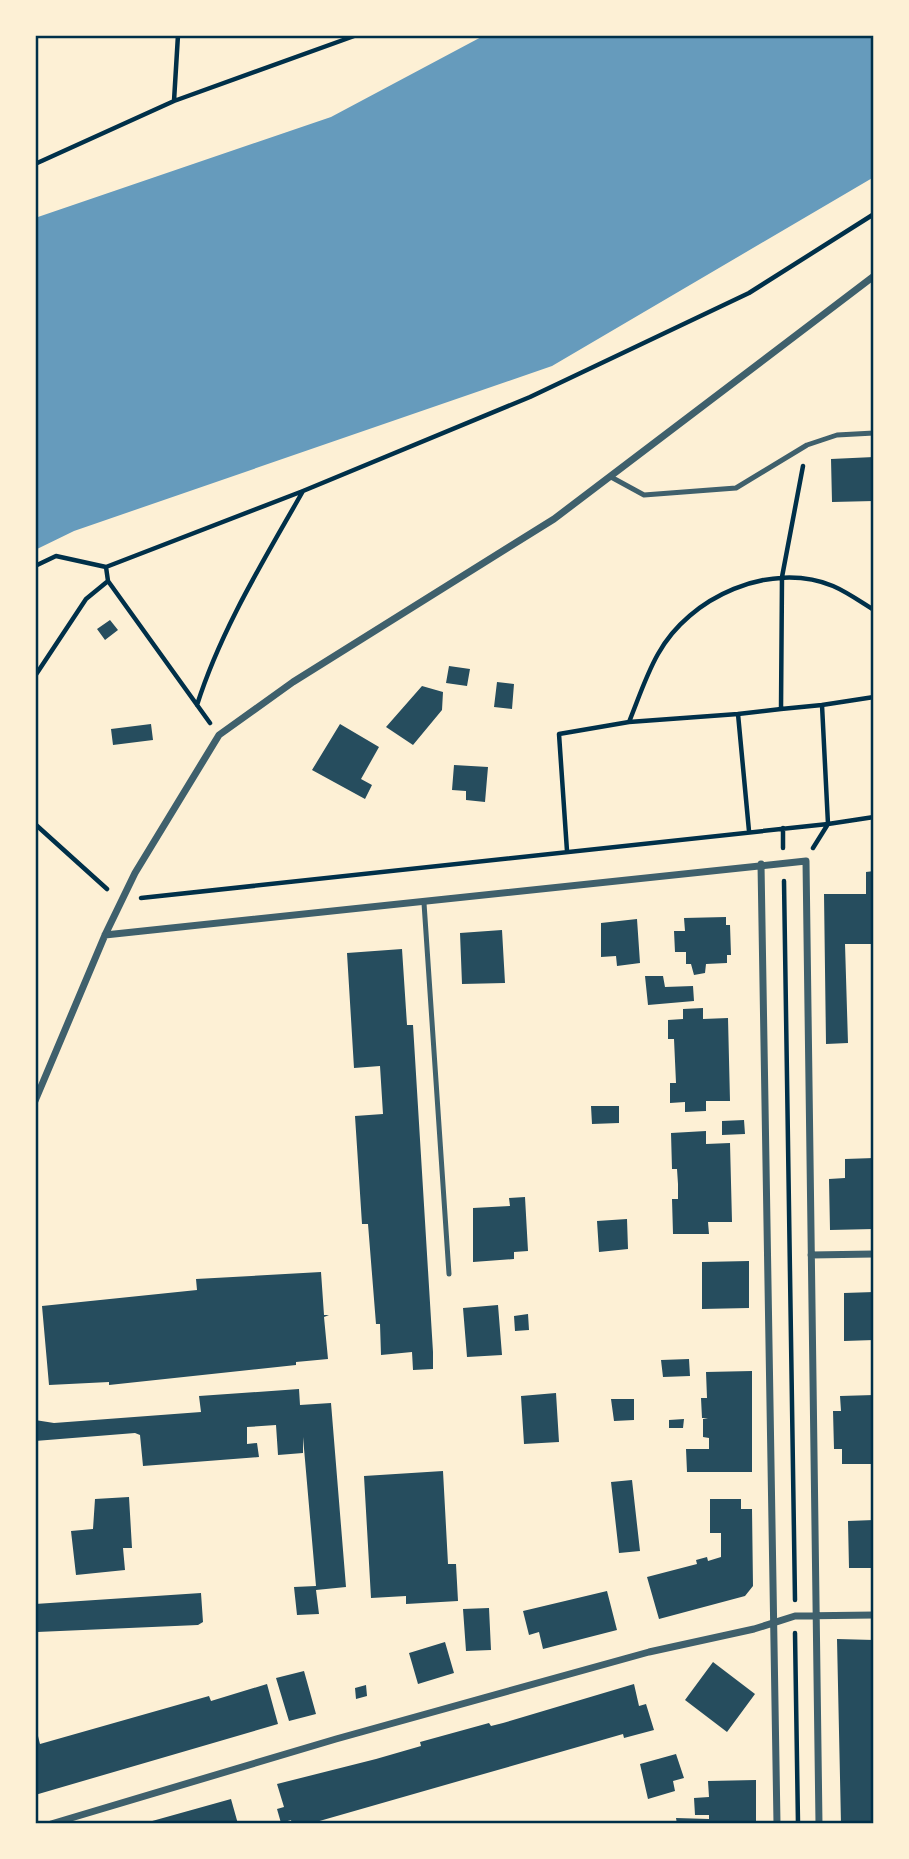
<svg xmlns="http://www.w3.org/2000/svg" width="909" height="1859" viewBox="0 0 909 1859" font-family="'Source Sans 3',sans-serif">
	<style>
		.water { fill: #669bbc }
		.building { fill: #264d5e }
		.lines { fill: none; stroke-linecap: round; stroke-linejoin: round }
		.path { stroke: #003049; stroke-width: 4.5 }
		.service { stroke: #3f606c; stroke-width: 5 }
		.minor { stroke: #3f606c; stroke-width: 7 }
		.neatline { fill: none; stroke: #003049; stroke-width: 2.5 }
	</style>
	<rect width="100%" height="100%" fill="#fdf0d5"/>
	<!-- water -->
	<path class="water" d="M485,35H874V177L552,366L74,531L35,550V218L331,117Z"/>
	<!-- building -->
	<path class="building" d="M874,457V501L832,502L831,459Z
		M110,620L118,630L105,640L97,629Z
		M449,666L470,669L467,686L446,683Z
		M497,682L514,684L512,709L494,707Z
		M422,686L443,692L442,710L413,745L386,727Z
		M151,724L153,740L113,745L111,729Z
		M340,724L379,747L361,779L372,785L365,799L312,770Z
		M454,765L488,767L485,802L466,800V791L452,790Z
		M874,871V944H845L848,1043L826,1044L824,894H866V872Z
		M726,917V925H730L731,955H727V963L706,964L705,973L694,975L691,964H686V952H675L674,931H685L684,918Z
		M637,919L640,963L617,966L616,956L601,957V923Z
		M502,930L505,983L462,984L460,933Z
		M402,949L407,1025H413L433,1352V1369L413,1370L412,1352L381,1355L380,1324H376L368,1224H362L355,1116L383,1114L380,1066L354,1068L347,953Z
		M645,976H663L665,987L693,986L694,1001L648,1005Z
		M703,1008V1019L728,1018L730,1101H706V1111L685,1112V1102L670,1103V1083H676L674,1039H668V1020L683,1019V1009Z
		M591,1106H619V1123L592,1124Z
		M744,1120L745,1134L722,1135V1121Z
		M706,1131V1144L730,1143L732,1222H708L709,1234H673L672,1199H678V1184L677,1169H672L671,1133Z
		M874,1158V1229L830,1230L829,1179L845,1178V1159Z
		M525,1197L528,1251L514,1252V1259L473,1262V1208L510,1206L509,1198Z
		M627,1219L628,1249L599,1252L597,1221Z
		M749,1261V1308L702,1309V1262Z
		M321,1272L324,1315H329L324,1317L328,1359L296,1362V1365L109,1385V1382L49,1385L42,1306L197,1290L196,1279Z
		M874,1292V1340L844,1341V1293Z
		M498,1305L502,1355L467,1357L463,1308Z
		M528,1314L529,1330L515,1331L514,1316Z
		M689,1359L690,1376L663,1377L661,1360Z
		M752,1371V1472H687L686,1449H709V1438L703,1437V1419L708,1418H702L701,1398H707L706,1372Z
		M299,1389L300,1405L331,1403L346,1587L316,1590L319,1614L297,1615L294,1587L316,1586L303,1437V1453L278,1455L276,1425L247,1427V1444L257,1443L259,1457L143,1466L140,1435L135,1433L35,1441V1420L54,1423L201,1412L199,1396Z
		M556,1393L559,1442L524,1444L521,1396Z
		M874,1395V1464H842V1449H834L833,1411H841L840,1396Z
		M611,1399H634V1420L614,1421Z
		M684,1419L683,1428H669V1420Z
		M443,1471L448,1564H456L458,1601L406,1604V1596L371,1598L364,1476Z
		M632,1480L640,1551L619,1553L611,1482Z
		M129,1497L132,1548H123L125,1570L76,1575L71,1531L93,1529L95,1499Z
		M710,1499H741V1509H752L753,1586L745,1596L659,1619L647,1577L697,1564L696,1560L707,1557L708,1561L721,1557V1533H710Z
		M874,1520V1568H849L848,1521Z
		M607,1591L617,1630L543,1649L539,1632L529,1635L523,1611Z
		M201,1593L203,1622L198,1625L37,1632L35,1637V1604Z
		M489,1608L491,1650L466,1651L463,1609Z
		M837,1639L874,1640V1824H841Z
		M445,1642L454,1673L418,1684L409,1653Z
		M713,1662L755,1694L727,1732L685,1700Z
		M304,1671L316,1714L289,1721L276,1678Z
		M267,1684L278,1724L35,1795V1737L38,1736L40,1744L209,1696L211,1701Z
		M634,1684L639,1706L646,1704L654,1730L624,1738L623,1734L309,1824H292L291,1820L281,1823L277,1809L284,1807L277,1784L376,1759L421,1746L420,1742L489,1723L491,1726L503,1723Z
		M366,1685L367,1696L356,1699L355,1688Z
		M676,1754L684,1778L673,1781L675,1791L648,1799L640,1764Z
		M756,1780V1824H677L676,1818L709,1819V1815H695L694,1798L709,1797L708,1781Z
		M231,1799L238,1824H145V1823Z"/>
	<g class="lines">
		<!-- path -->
		<path class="path" d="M174,101L357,35
			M35,164L174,101L178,35
			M803,466L782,577L781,709L822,705
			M35,566L56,556L106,567L303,491L530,397L749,293L874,214
			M106,567L108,581L210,723
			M35,676L86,599L108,581
			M197,705C221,629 264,560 303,491
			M629,722L738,714
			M35,824L107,889
			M783,828V848
			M749,831L738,714L781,709
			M813,848L828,824L874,817
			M567,851L559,734L629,722C638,700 646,675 658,654C689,597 771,560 833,586C847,592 861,602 874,610
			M784,881L795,1600
			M141,898L828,824L822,705L874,697
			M795,1633L798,1824"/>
		<!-- service -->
		<path class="service" d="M611,477L644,495L736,488L807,445L837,435L874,433
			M424,903L449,1274"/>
		<!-- minor -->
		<path class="minor" d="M761,864L777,1824
			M105,935L806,861L819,1824
			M35,1101L105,935L135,873L219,735L293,682L554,519L874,276
			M811,1255L874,1254
			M51,1824L336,1739L649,1652L754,1629L795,1616L874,1615"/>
	</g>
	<!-- border -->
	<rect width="909" height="1859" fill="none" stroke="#fdf0d5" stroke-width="74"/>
	<rect x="37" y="37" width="835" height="1785" class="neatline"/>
</svg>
